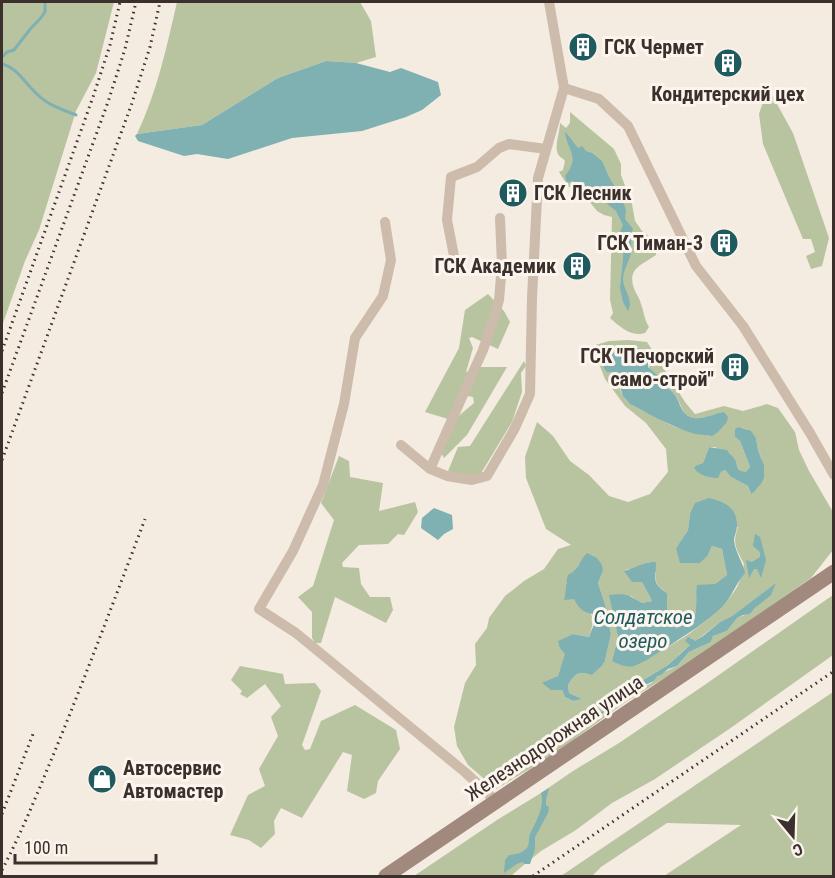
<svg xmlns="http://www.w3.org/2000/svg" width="835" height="878" viewBox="0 0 835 878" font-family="'Roboto Condensed',sans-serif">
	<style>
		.green { fill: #b8c4a0; fill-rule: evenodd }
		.water { fill: #7fb0b2 }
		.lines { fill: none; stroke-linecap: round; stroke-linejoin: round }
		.stream { stroke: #7fb0b2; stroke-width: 3 }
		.street { stroke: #cdbbac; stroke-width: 10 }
		.secondary { stroke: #a18a7d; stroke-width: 15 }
		.rail { stroke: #3b302b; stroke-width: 3; stroke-dasharray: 1.5 4.5; stroke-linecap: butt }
		.labels { text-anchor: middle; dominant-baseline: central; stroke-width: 6; stroke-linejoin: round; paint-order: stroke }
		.poi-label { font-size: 20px; font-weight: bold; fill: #3b302b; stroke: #fbf5ee; text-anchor: start }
		.street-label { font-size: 20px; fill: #3b302b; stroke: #fbf5ee }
		.water-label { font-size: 21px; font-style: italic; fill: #1f5a5e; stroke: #fbf5ee }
	</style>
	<rect width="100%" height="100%" fill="#f4ebe1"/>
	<!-- green -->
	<path class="green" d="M2,2H114L96,73L76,111L39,230L25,261L2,326Z
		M177,2H360L371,21L376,57L356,63L326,61L278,78L202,125L137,134C157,92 167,46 177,2Z
		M768,88L793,133L829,238L822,266L811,269L806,256L815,252L811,239H803L763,144L759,114L764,99L762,90Z
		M570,112L614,149L621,164V175L632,204L635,221L642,231L650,237L656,249V255C640,266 626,269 635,291C637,295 640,299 641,304C644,312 644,319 649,327L645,333C631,337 620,327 610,318L613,313L610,300L612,217L604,215L597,211L589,201L568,186L559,172L563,170L565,161C563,158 559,157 558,154C554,146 560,132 560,123L566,128L570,123Z
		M488,294L504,311L510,322L498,349L472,337L469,338L473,348L466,372L481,367H507L467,435L444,458L441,452L455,419L474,403L473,397L468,396L448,419L425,412L459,348L465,310Z
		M628,340L647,342L685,402L695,414L724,406L743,411L767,404L778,408L795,432L799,450L809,471L833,512V550L811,578L693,660L626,702L548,758L496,789L468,765L457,746L454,727L465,683L476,665L475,644L487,628L489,618L505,596L524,581L544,569L558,549L571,545L546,529L526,478L525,457L537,422L553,436L570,461L589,475L609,496L628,502L650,494L668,472L666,449L646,423L625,406L605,379L592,346L609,341ZM633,347L648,360C648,369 654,379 661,384C667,388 671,389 676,396C681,404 682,414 692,418C699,420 709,416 715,414L712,436C686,433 669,425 647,413C638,408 630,406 624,397C616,385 615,367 612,353ZM739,427L746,429L756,438L758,450L762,459L757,489L751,494L748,486L731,477L725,470L721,472L718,477L701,474L697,465L703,463L709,447H715L734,458C737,465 737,471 746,473L750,467L740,441L735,437ZM690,514L738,527C732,544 736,548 744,564C742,572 741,580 737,587C719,619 665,651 632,666L612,661L618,637L610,595L631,596L642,603L652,601L642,582L625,570L637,568L649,562L656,573C654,584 659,587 667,593L668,623L677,628L694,619L697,606L696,595L715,584L727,575L722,549L712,546L708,555L676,548L688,530ZM579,564L603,571L598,583L605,604L611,634L605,661L602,666L592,675C578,671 576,672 568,685L569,693L581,699L573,701L565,697L562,690L543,684L558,676L566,654L559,641L573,634L589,637C597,613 592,614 574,598L565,599L567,591L566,582L576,571ZM775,584L752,612L737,618L727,631L713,636L711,642L689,652L677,666L656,676L654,681L650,684L636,689L626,699L609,708L587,725L576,729L567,734L554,750H543L575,725L581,724L598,715L622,693L668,665L684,650L720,622L732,616Z
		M524,361L526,366L521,373L522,392L512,422L480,475L464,476L448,471L458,447L470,446Z
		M339,456L349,461L350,477L383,483L379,511L415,502L418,512L404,535L398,534L388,544L359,545L342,563L343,567L359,568L361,584L370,597H390L393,610L386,623L335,597L321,643H315L312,638V612L298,597L313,586L334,520L321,503Z
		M833,595V655L732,727L655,779L612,803L576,830L541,851L530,860V864H525L511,876H414L497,820L541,793L573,771L619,743L706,684Z
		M240,666L283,674L285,684L315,683L321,691L302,745L305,750L310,749L321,721L355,705L396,730L400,749L378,781L376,793L364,799L347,791L352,755L343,752L302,818L281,808L274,821L275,834L261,848L249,840L230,835L248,795L265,786L259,769L278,736L271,717L281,706L265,684L247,698L240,694L242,691L231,680Z
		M833,692V876H664L741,825L667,823L601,867L592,876H561Z"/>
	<!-- water -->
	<path class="water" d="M326,61L356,63L390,72L401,68L438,82L441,95L422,110L406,117L362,131L292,138L228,159L197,154L184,156L138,141L135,136L137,134L202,125L278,78Z
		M565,132C570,136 575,146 579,148L582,146L586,151L592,153L602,161L609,177L622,199L626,210L625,219L633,229C630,237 632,245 631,253C629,262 623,270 623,280C624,291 634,300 628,311L623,302L620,288L623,260L624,235L620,232L623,225L616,211L586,187L572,181L567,183L565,176C581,156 567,151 565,132Z
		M633,347L640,349L647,353L648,360V367L657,375V381C663,386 670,388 675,395C679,400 680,408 684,412C694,425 711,414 724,412L728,417L727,422L718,432L712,436L695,434L683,430L658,419L630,404L623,396L615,372H607L604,368L603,359L612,353Z
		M739,427L751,431L756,438L758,450L764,465V478L761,484C757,487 756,492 751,494L748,486L731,477L725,470L721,472L718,478C710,478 698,475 694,468L697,465L703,463L709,447L727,450C728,453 731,455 733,457C739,463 734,471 746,472L750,467L740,441L735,437V429Z
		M709,498C725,502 737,507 737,526C737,531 734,536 734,540C735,552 743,562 745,573C736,583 732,597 722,607C706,623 685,635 666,648C656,654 645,662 634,666C627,668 618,664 612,661L618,637L609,595C625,593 628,594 642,603L652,601L642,582H632L624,571C635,568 645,561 656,562C656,580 651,583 667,593L668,623L677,628L694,619C698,606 695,598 697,585L715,584L727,575L722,549L712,546L708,555L700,563H680L676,548L688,530L690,514L695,503Z
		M434,508L452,515L453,529L444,534L438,540L421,528L422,518Z
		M755,534L760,537L766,560L761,578L757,569H754L749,578L746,560L752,562L760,557V552L753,546Z
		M587,553L597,558L602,565L603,571L598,583L605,604L611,634L605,661L602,666L592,675C578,671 576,672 568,685L569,693L582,699L573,701L565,697L562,690H551L542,683L558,676L565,654L560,648L558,641L573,634L589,637L594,624L592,614C582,612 578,607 574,599L564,600C567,591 565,583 568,575C580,569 578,562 587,553Z
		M776,583L771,595L755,608L752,612L749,614L743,615L737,618L727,631L713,636L711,642L689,652L677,666L668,669L661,675L657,676L654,681L636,689L626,699L609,708L596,719L567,734L554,750L545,756L542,755L543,750L575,725L581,724L598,715L622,693L668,665L690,645L685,641L688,637L695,641L703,636L720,622L732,616Z
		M549,788L546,800V805L549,807L548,813L535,837V849L530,864H525L522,862L517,864L504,873L505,860L509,855C515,855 522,853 527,848C530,843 528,839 530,834C536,821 545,807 541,793Z"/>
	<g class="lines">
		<!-- stream -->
		<path class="stream" d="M2,57L7,52L14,50L31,28L40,19L45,12V2
			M2,64C18,68 26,85 38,95C48,105 63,110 76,115"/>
		<!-- street -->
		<path class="street" d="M564,88L599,99L628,126L696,266L743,326L810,433L834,475
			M385,222L391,260L383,296L355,338L344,404L323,485L293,551L259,609L296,633L466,773L497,802
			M455,261L447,220L451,177L477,167L499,148L509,144L546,149
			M401,445L430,469L447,476L472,480L487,476L515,428L530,394L532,298L538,178L564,88L549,2
			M430,469L483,350L494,318L499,300L502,265L500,218"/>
		<!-- secondary -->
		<path class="secondary" d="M386,876L834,572"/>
		<!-- rail -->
		<path class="rail" d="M2,351L93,97L110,45L120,2
			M2,393L108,102L125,49L136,2
			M2,460L132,103L150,47L160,2
			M2,814L33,734
			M2,870C24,828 41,784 59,741C89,667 117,593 145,519
			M533,876L834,671"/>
	</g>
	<!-- icons -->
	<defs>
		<g id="building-disc" transform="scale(1.5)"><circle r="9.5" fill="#1f5a5e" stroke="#fbf5ee"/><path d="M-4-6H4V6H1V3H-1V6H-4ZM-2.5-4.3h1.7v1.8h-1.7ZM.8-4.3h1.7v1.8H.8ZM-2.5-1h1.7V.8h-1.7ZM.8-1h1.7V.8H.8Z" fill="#fff"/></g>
		<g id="shop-disc" transform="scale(1.5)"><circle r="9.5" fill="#1f5a5e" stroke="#fbf5ee"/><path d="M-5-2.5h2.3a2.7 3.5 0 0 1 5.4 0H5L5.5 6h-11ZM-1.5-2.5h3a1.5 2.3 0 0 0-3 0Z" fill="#fff"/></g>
	</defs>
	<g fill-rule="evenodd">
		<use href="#building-disc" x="583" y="47"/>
		<use href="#building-disc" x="728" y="63"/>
		<use href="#building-disc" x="513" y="193"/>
		<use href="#building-disc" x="724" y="243"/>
		<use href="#building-disc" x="577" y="266"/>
		<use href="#building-disc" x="735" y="367"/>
		<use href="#shop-disc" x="102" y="779"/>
	</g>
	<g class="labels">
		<!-- poi labels -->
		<g class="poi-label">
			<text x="604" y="47">ГСК Чермет</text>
			<text x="728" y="94" text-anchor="middle">Кондитерский цех</text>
			<text x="534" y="193">ГСК Лесник</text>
			<text x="703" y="243" text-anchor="end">ГСК Тиман-3</text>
			<text x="556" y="266" text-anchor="end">ГСК Академик</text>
			<text x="714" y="356" text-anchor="end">ГСК "Печорский<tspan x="714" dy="23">само-строй"</tspan></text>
			<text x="123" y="768">Автосервис<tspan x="123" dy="23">Автомастер</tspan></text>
		</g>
		<!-- street labels -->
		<g class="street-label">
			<text transform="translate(554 738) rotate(-34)">Железнодорожная улица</text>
		</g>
		<!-- water labels -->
		<g class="water-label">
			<text x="643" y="617">Солдатское<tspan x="643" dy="24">озеро</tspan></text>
		</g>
	</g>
	<!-- border -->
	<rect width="835" height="878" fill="none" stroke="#3b302b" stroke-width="6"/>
	<!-- north arrow -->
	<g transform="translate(793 836) rotate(161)" stroke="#fbf5ee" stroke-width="4.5" paint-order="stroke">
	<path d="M0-4.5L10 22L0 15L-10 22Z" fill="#3b302b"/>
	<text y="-9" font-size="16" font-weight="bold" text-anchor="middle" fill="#3b302b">С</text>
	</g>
	<!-- scale -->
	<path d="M15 854v9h141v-9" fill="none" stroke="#3b302b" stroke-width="3"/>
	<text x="24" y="854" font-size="18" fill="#3b302b" stroke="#fbf5ee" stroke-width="4.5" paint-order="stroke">100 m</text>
</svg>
